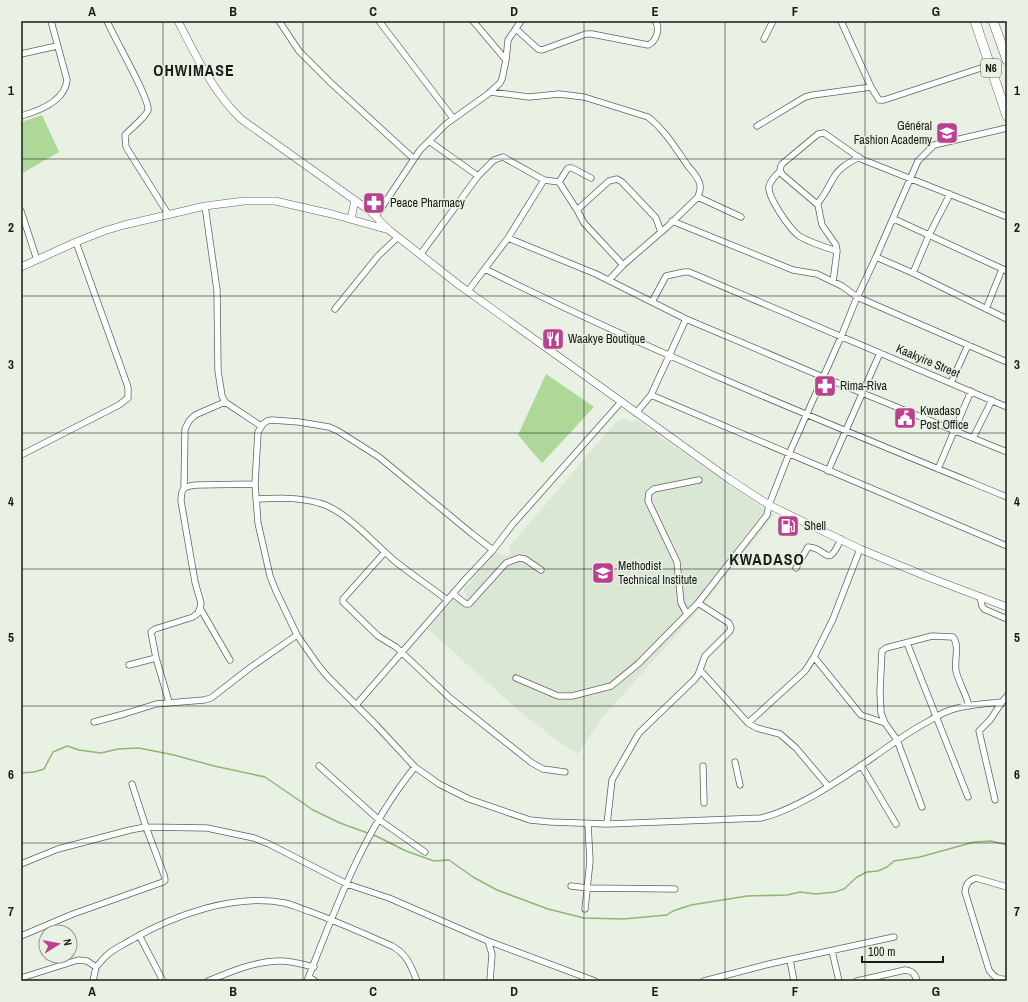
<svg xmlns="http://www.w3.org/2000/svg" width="1028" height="1002" viewBox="0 0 1028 1002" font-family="'Archivo Narrow',sans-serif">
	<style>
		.built { fill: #dae7d4 }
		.green { fill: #aed898 }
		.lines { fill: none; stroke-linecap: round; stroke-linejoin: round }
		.stream { stroke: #8fb778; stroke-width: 1.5 }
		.minor-casing { stroke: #5e655b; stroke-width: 7 }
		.tertiary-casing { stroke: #5e655b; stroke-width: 8 }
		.primary-casing { stroke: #5e655b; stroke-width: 10 }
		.minor { stroke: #fff; stroke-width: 5.5 }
		.tertiary { stroke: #fff; stroke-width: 7 }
		.primary { stroke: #fff; stroke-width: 9 }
		.grid { fill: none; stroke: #181b16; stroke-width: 1; stroke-opacity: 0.55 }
		.labels { text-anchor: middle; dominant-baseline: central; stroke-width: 3; stroke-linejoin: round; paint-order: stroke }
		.shield { fill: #e8f1e4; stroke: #565b54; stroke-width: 1 }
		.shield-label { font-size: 11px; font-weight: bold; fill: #181b16 }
		.poi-label { font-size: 12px; fill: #181b16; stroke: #e8f1e4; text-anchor: start }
		.street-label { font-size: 12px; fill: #181b16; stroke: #e8f1e4 }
		.district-label { font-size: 16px; font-weight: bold; letter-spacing: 1px; fill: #181b16; stroke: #e8f1e4 }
		.neatline { fill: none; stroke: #181b16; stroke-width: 1.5 }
		.grid-label { font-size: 13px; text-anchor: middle; font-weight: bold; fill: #181b16 }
	</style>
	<rect width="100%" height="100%" fill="#e8f1e4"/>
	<!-- built -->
	<path class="built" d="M622,419L628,420L633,423L636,420L774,515L698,611L600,720L578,754L555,739L518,710L428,629L455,598L464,601L466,598V594L463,590L496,552L507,556L510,553L509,547L616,422Z"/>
	<!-- green -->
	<path class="green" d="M42,115L59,152L21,174V122Z
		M546,374L594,407L542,463L518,435Z"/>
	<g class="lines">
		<!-- stream -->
		<path class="stream" d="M21,773L34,772L44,769L53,752L67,746L79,750L101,753L118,749L139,748L174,755L214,766L265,777L313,810L340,823L376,836L406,851L434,861L449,860L473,877L497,890L548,909L584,918L623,919L667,915L673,911L691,905L747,896L787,895L800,892L816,894L835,892L844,889L857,877L867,872L878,871L887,867L894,861L920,857L974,842L991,841L1007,845"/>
		<!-- minor casing -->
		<g class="minor-casing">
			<path id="minor" d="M107,21C113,36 150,99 148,110C147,116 130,129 125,135L126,147L168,214
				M279,21L299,51L331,83L414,159
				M379,21L453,118
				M473,21L506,60
				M841,21L871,87L879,100H884L990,65
				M516,29L538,49L542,50L586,34H592L648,45C656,42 661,28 655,21
				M764,39L773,21
				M21,54L57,46
				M490,92L529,97L559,94L584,97L648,117C665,130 676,149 688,166C692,171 699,178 700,185C701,189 699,193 698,197L667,227L623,265L609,280
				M21,116C39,111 65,101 67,80L51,21
				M757,126L805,97L813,95L871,87
				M429,141L478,176
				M780,171C776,175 771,180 769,186C767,197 790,229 799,236C811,243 824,247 837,251
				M559,182L568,168H572L591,178
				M698,197L741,217
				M817,204C825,195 828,187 834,177C839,168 850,162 859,157
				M205,206L217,290L218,371L222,396L225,402L261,426
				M577,210L609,181L617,179L622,182L656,218L661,232
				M21,211L37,260
				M376,216L420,150L446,124L488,94L500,83L502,79L506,60L508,40L521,21
				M894,219L1007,271
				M672,221L793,270L817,274L842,286L857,297L1007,362
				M508,238L596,274L686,319L823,377L1007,452
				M420,255L478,176L494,160L503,157L544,180L559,182L577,210L584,223L623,265
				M876,257L913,273L1007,319
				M485,269C655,354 831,425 1007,497
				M913,273L929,235L950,194
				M833,282L837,251L836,245L822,225L818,205L784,176C780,173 779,168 782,164L818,134L824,133L861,159L1007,217
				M468,291L508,238L544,180
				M652,302L666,276L684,272H689L1007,407
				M335,309L378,256L398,237
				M986,309L1002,269
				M951,383L968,345
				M651,395L1007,546
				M636,413L651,395L686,319
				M973,438L992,400
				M21,455L119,405L128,398V387L76,242
				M938,469L971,391
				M828,471L880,353
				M184,488L185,429L189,421L195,415L225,402
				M256,499C277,498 298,497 319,503C346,510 374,544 396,562C412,575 431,587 447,600
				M493,550L471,533L379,457L338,431L329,427L299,422L272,420L267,421L263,424L258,432L255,484L258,523L270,576L276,591L297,635L318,665L327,676L377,726L415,767L439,784L469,799L530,820L551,822L607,824L761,818C798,809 843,778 875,756C893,743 910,731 929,721C936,717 943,712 951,710C967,704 985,704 1002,702L1007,696
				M385,552L343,599V602L378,636L396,647L450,698L532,763L543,769L565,772
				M796,568L808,547C827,547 827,571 841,539
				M453,594L466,604H469L506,563L519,558L525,559L541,570
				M980,596L982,606L984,609L1007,619
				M200,608L230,660
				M687,614L681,603L677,562L648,501L649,493L654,489L699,480
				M907,643L968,797
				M814,657L861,715L885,723
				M129,665L156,658
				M700,670L748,723L757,728L780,734L796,748L828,786
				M516,678L558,696H572L611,686L639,663L698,603
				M169,702L156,658L151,632L155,629L193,617L198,613L200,608L201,603L195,582L181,501C181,488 184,486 197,485L255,484
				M356,705L463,582L493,550L512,525L621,402
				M94,722L124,714L156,704L204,700L211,698L251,667L297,635
				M748,723L805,671L814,657L833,619L860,549
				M735,762L740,785
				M861,765L896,824
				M319,766L378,819L425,852
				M703,766L704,803
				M995,800L979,731L990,720L1002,702
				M922,807L897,740L885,723L881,713L880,691L882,651L886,648L932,636L953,637C960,646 954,660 956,671C959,683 966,694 969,706
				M607,824L612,780L636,738L639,733L694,680L698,675L705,656L730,631L731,628L729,623L698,603L767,515L769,505L789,454L841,337L855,302L876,257L918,161L934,145L1007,128
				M21,864L58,849L130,830L146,827L207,828L254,838L269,844L347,884L389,898L488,941L595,981
				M571,886L588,888L675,889
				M1007,887L976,878C968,881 966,884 965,892L989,970C994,977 998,980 1007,979
				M585,909L590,861L588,824
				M139,935L163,981
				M21,936L73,914L163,882L165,880L164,875L146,827L132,784
				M488,941L492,954L490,981
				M832,951L839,981
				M790,960L794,981
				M309,977L315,981
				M21,978L78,960L87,961L96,967C99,964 102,960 106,956C113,949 123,945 131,940C174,915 235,893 285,903C293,905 302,909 311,912C338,922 365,934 392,946C407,954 411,966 417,981
				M93,981L96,967
				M208,981C230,972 255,961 280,961C291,961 302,964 314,967
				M307,981C336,907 364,829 415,767
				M704,981L769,964L894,937
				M857,981L905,970C913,971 915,974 917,981"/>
		</g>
		<!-- tertiary casing -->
		<g class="tertiary-casing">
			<path id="tertiary" d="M178,21C196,56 213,92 241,119L370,211L389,230L459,285L729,479L769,505L860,549L928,577L1007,607
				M351,219L355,200
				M21,267L76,242L104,231L124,225L205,206L244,201H275L332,214L389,230"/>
		</g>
		<!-- primary casing -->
		<g class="primary-casing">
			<path id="primary" d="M975,21L1007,116
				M993,21L1007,60"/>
		</g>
		<!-- minor -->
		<use href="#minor" class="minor"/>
		<!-- tertiary -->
		<use href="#tertiary" class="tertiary"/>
		<!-- primary -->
		<use href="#primary" class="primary"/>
	</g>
	<!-- grid -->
	<path class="grid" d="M163,21V981M303,21V981M444,21V981M584,21V981M725,21V981M865,21V981M21,159H1007M21,296H1007M21,433H1007M21,569H1007M21,706H1007M21,843H1007"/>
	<!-- icons -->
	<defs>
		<g id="school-square" transform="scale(1.15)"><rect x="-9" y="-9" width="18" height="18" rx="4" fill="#bc408f" stroke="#e8f1e4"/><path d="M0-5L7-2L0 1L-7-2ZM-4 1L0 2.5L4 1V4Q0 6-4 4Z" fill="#fff"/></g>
		<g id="pharmacy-square" transform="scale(1.15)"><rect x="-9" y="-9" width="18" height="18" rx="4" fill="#bc408f" stroke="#e8f1e4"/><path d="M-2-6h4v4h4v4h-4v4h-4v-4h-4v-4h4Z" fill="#fff"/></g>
		<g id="restaurant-square" transform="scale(1.15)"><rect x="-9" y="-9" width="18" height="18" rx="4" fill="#bc408f" stroke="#e8f1e4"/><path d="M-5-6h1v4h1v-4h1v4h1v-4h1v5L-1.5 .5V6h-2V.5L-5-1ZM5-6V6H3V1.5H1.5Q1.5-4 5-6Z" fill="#fff"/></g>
		<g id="civic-square" transform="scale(1.15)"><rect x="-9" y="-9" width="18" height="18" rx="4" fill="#bc408f" stroke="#e8f1e4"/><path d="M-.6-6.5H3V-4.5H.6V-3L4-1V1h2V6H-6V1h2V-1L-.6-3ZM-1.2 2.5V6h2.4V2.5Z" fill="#fff"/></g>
		<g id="fuel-square" transform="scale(1.15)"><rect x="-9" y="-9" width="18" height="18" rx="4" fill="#bc408f" stroke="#e8f1e4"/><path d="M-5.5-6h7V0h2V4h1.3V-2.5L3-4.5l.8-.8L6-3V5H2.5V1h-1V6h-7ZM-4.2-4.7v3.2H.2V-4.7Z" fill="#fff"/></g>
	</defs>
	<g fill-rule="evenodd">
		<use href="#school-square" x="947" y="133"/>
		<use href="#pharmacy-square" x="374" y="203"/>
		<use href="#restaurant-square" x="553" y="339"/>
		<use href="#pharmacy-square" x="825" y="386"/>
		<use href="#civic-square" x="905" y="418"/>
		<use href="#fuel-square" x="788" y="526"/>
		<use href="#school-square" x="603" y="573"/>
	</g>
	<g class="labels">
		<!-- shield labels -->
		<rect class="shield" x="981" y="59" width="20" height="18" rx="3"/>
		<g class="shield-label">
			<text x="991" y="68">N6</text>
		</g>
		<!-- poi labels -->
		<g class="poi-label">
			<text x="932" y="126" text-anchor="end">Général<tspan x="932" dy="14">Fashion Academy</tspan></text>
			<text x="390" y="203">Peace Pharmacy</text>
			<text x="568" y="339">Waakye Boutique</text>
			<text x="840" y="386">Rima-Riva</text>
			<text x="920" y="411">Kwadaso<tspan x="920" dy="14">Post Office</tspan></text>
			<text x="804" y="526">Shell</text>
			<text x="618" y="566">Methodist<tspan x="618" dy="14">Technical Institute</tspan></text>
		</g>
		<!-- street labels -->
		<g class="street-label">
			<text transform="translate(928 361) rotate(23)">Kaakyire Street</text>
		</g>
		<!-- district labels -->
		<g class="district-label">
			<text x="194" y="70">OHWIMASE</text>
			<text x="767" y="559">KWADASO</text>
		</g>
	</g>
	<!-- border -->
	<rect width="1028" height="1002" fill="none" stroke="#e8f1e4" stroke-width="44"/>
	<!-- north arrow -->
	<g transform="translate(58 944) rotate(79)"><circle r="19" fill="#e8f1e4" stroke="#959b92"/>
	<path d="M0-3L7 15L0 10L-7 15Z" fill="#bc408f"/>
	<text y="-6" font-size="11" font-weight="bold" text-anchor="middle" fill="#181b16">N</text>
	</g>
	<!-- scale -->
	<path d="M862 956v6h81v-6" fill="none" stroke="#181b16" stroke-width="2"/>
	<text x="868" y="956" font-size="12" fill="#181b16" stroke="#e8f1e4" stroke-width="3" paint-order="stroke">100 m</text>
	<rect x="22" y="22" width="984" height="958" class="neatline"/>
	<g class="grid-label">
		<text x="92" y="16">A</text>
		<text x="233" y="16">B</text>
		<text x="373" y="16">C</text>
		<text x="514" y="16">D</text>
		<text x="655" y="16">E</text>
		<text x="795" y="16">F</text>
		<text x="936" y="16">G</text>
		<text x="11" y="95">1</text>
		<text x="1017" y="95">1</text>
		<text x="11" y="232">2</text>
		<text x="1017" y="232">2</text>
		<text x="11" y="369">3</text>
		<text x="1017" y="369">3</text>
		<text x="11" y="506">4</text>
		<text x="1017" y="506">4</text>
		<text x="11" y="642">5</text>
		<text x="1017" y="642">5</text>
		<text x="11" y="779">6</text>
		<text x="1017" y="779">6</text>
		<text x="11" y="916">7</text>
		<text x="1017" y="916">7</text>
		<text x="92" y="996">A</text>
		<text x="233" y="996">B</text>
		<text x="373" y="996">C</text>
		<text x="514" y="996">D</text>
		<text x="655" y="996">E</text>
		<text x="795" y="996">F</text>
		<text x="936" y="996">G</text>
	</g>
</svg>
